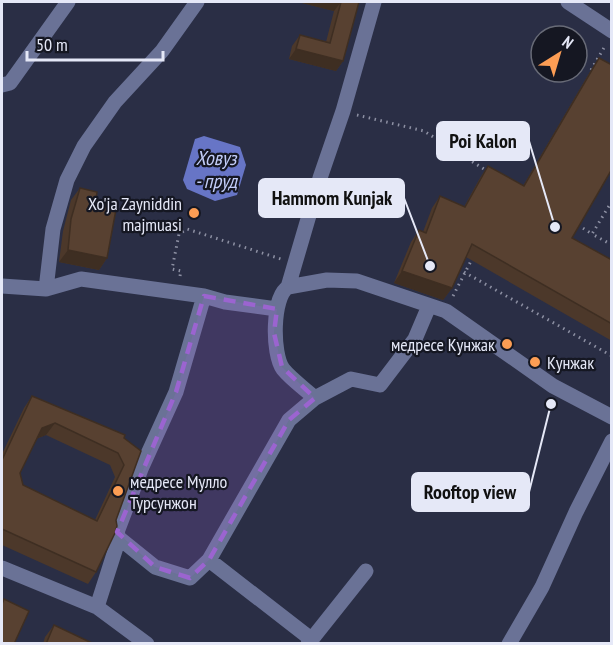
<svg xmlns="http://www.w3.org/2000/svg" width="613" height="645" viewBox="0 0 613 645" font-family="'PT Sans Narrow',sans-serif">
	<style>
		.water { fill: #6775c6 }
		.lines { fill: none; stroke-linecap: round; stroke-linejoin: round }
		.path { stroke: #8d90a3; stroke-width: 3; stroke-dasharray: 1.5 4.5; stroke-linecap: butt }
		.minor { stroke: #6a7296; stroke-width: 15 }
		.wall { fill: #4c382a; fill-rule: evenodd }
		.shaded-wall { fill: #3e2e22 }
		.building { fill: #584131; stroke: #3e2e22; stroke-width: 1.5; fill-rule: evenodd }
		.marked { fill: #9b64d0; fill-opacity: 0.2; stroke: #9b64d0; stroke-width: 4.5; stroke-dasharray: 12 8; stroke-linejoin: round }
		.poi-dot { fill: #fc9d54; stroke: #151722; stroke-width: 2 }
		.labels { text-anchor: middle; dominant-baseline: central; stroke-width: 4.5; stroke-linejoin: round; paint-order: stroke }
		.poi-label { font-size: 18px; fill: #e5e8f7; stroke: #151722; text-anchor: end }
		.water-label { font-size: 20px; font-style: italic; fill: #c2cdf8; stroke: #151722 }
		.leader { fill: none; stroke: #e5e8f7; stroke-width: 2 }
		.callout-dot { fill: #e5e8f7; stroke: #151722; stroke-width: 2 }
		.callout { fill: #e5e8f7; stroke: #e5e8f7; stroke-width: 2 }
		.callout-label { font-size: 20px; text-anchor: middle; font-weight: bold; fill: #111 }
	</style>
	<rect width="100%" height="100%" fill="#2a2e45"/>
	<!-- water -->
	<path class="water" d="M204,136L240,147L246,165L237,195L215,201L187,189L183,180L195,139Z"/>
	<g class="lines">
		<!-- path -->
		<path class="path" d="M591,70L605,46
			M357,115L424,131L487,171
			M612,201L592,234L612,245
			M578,225L592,234
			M464,272L612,356
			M180,276L181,271L172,269L179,234L187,229L281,259
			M453,296L472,259"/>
		<!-- minor -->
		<path class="minor" d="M568,2L612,31
			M2,85L10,83L68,2
			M2,286L46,289L81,279L204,296L225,302L277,309
			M288,287L327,280L357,281L446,311L553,386L612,417
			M46,289L53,229L67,180L84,146L115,102L162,51L197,2
			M315,398C305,389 291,379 283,369C272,354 272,297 288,287L320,178L343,111L374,2
			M119,538L155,567L190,578L209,560L289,420L315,398L351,379L380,385L415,339L429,306
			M209,560L311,639
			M2,568L97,607L147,644
			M97,607L119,538L117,532L141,469L176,392L204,296
			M308,644L366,571
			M509,644L542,587L576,512L612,441"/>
	</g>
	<!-- wall -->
	<path class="wall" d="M298,2H359L343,61L336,71L289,59L292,46L300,35L326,42L334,11Z
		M599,58L572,238L612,260V341L466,257L452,288L443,300L394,283L411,242L419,230L423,232L432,208L440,196L464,207L480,178L488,166L523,186L591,70Z
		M80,188L96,200L107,258L99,270L59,262L63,231L71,200Z
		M32,396L124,438L141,451L96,572L88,584L2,545V454L24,408ZM46,435L110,465L115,477L95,520L23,485L20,473L36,439Z
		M54,625L94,644H43L45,637Z"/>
	<!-- shaded-wall -->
	<path class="shaded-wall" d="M298,2H341L334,11Z
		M296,49L343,61L336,71L289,59Z
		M68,250L107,258L99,270L59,262Z
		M402,271L452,288L443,300L394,283Z
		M55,423L46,435L33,440L42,428Z"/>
	<!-- building -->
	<path class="building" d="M341,2H359L343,61L296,49L300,35L330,43Z
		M599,58L612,65V169L572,238L612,260V324L472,244L452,288L402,271L419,230L426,233L440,196L465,207L488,166L524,186Z
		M80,188L97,192L96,200L117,204L107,258L68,250L71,219Z
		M32,396L125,435L124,438L141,451L116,520L117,526L115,533L96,572L2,529V460ZM55,423L118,453L124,465L97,521L23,485L20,473L42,428Z
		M4,599L29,611L14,644H2V604Z
		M54,625L94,644H46Z"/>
	<!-- marked area -->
	<path class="marked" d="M204,296L277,309L274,333L282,367L315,398L289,420L209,560L190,578L155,567L117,532L176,392Z"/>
	<!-- markers -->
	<g class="poi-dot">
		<circle cx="194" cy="213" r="6"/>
		<circle cx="507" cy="344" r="6"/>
		<circle cx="535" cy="362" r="6"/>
		<circle cx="118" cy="491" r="6"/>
	</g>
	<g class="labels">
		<!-- poi labels -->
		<g class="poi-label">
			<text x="182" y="203">Xo'ja Zayniddin<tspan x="182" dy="21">majmuasi</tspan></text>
			<text x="495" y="344">медресе Кунжак</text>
			<text x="547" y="362" text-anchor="start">Кунжак</text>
			<text x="130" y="481" text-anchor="start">медресе Мулло<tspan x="130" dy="21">Турсунжон</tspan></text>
		</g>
		<!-- water labels -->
		<g class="water-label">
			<text x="216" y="158">Ховуз<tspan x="216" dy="23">- пруд</tspan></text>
		</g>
	</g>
	<!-- callouts -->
	<path class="leader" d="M555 227L529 141M430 266L404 198M551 404L529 492"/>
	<g class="callout-dot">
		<circle cx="555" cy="227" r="6"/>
		<circle cx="430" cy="266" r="6"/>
		<circle cx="551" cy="404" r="6"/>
	</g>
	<g class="callout">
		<rect x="437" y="122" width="92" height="38" rx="6"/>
		<rect x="259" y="179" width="145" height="38" rx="6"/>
		<rect x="412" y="473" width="117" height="38" rx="6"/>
	</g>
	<g class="callout-label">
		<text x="483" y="148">Poi Kalon</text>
		<text x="332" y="205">Hammom Kunjak</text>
		<text x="470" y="499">Rooftop view</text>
	</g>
	<!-- border -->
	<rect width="613" height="645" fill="none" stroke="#e5e8f7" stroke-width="6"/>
	<!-- north arrow -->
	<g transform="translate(559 54) rotate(37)"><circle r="28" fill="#151722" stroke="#686b77" stroke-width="1.5"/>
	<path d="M0-4.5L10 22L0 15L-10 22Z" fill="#fc9d54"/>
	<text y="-9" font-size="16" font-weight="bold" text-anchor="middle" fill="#e5e8f7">N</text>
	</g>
	<!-- scale -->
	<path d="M27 51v9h136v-9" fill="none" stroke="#e5e8f7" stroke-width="3"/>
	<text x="36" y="51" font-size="18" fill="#e5e8f7" stroke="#151722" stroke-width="4.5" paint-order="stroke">50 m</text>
</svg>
